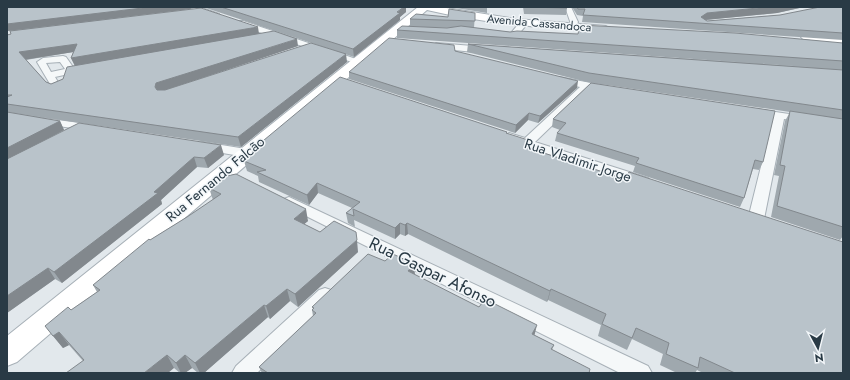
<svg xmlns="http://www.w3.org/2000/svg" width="850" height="380" viewBox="0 0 850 380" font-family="Jost,sans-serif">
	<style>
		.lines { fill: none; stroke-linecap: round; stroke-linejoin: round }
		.street-casing { stroke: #a7b0b7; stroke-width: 2 }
		.secondary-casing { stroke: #a7b0b7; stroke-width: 2 }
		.street { fill: #f5f8f9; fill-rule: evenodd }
		.secondary { fill: #fff; fill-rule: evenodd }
		.wall { fill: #9fa8ae; fill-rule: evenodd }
		.shaded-wall { fill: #82888d }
		.building { fill: #b9c3ca; stroke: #82888d }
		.labels { text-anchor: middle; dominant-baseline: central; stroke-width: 3; stroke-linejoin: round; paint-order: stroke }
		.far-street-label { font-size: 12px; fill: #293a45; stroke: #f2f6f9 }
		.street-label { font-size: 14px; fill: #293a45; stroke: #f2f6f9 }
		.near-street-label { font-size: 17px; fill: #293a45; stroke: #f2f6f9 }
	</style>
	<rect width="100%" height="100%" fill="#e2e8ec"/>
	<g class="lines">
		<!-- street casing -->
		<g class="street-casing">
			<path id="street" d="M189,7H199L219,14L215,16Z
				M565,7H571L578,22L577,24H571Z
				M237,21H243L362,61L358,64L355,63L237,25Z
				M521,21L528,23L516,37H501L497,35L501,33H511Z
				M436,43L485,47L489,50L485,53L433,48L432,46Z
				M63,56L66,57L73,67L84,65L89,68L87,70L55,77L58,82L56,84H50L37,62L43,58ZM60,62L65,69L51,72L46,63Z
				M559,77L607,86L612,89L607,92L590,89L535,142L648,178L650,181L648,184H638L505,140L503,137L509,133L525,138L580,87L556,82L554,80Z
				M756,109L843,122V128L784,119L764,219L761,222L756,224L751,222L748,219L773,118L752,114L751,112L752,110Z
				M7,113L94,125L100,128L94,131L7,119Z
				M203,142L246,149L252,153L246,157L199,149L197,146L199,143Z
				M289,197L648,366L652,373H620L284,205L282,202L284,199Z
				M325,288L331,290L334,295L331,300L257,373H232L236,366L319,290Z"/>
		</g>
		<!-- secondary casing -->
		<g class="secondary-casing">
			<path id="secondary" d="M418,7H440L516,19L606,26L611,29L606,32C546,28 486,24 427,10L17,362L7,366V336Z
				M807,34L843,38V44L803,39L801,37L803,35Z"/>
		</g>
		<!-- street -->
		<use href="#street" class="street"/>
		<!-- secondary -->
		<use href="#secondary" class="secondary"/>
	</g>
	<!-- wall -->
	<path class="wall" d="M7,7H190L191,9L118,18L259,34L106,61L298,46L165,90L347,62L241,147L7,112V35L11,34L10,31H7ZM73,52L71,58L75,66L63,79L51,84L46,82L26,60Z
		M203,7H406V12L400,17V20L354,57Z
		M451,7H487V13L450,7Z
		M523,7H567V8L566,15L524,14Z
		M572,7H804L777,13L705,20L707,21L780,15L843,7V40L582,22L583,16L577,15Z
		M475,13L474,28L510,32L843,43V236L840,240L771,217L779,176L774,175L785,121L790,112L587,82L467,52L468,44L821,68L397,38V30L410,26V19L448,17ZM418,27L452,28H447Z
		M455,51L577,88L538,123L528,120L515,133L349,79V72Z
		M591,83L763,162L759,170L753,169L744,198L740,207L633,172L635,166L555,141L557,133L560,130L552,127L553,119Z
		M7,112L60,121L64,130L40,143L224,155L208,168L197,167L161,200L162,204L62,283L55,279L7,313Z
		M507,132V133L843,373H703L697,370L695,373H677L660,365L663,354L632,339L627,350L598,336L601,325L548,300L547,302L408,234L405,236L400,234L395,239L354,220L355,227L348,223L346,213L352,208L318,193L309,205L259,182L258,176L247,171L244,161L253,153L252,150Z
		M209,188L308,221L304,224L358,252L298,307L290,301L270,319L268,317L204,373H198L192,368L185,373H180L174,368L83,361L69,345L63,348L45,326L71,310L97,292L93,285L150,240L187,217L213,200Z
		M415,275L554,345L552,350L589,373H262L259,367L313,316L312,310L313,309L312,307Z"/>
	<!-- shaded-wall -->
	<path class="shaded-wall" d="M151,7H190L191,9L7,31V24Z
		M404,7H406V12L400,17V20L354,57L353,49Z
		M768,7H804L777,13L705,20L701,17L707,13Z
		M258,27L259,34L75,66L71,58Z
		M297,39L298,46L160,92L158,96L155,87L156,83Z
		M77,44L80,51L23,60L19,52Z
		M346,54L347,62L241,147L238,137Z
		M578,81L577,88L538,123L540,116Z
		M529,113L528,120L515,133L516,125Z
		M60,121L64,130L7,160V148Z
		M221,145L224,155L208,168L204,158Z
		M194,157L197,167L161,200L162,204L62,283L54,272L154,192Z
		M317,183L318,193L309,205L307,195Z
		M306,209L308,221L296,231L294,219Z
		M400,223V234L395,239V228Z
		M407,223L408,234L405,236V225Z
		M357,240L358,252L298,307L295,294Z
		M414,264L415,275L408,271Z
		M48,268L55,279L7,313V296Z
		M287,289L290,301L270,319L266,306Z
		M551,289L548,300L547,302L550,291Z
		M264,305L268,317L204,373H200L195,363Z
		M537,325L534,337L532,334Z
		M59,332L69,345L63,348L53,336Z
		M167,355L174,368L168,373H144Z
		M185,355L192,368L185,373H181L176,363Z"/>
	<!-- building -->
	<path class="building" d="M7,7H151L7,24Z
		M221,7H404L397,12L400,13L353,49Z
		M525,7H567V8Z
		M577,7H768L707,13L701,17L707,21L780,15L820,7H843V33L583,15L585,9H578Z
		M201,8L258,27L71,58L77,44L19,52L46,82L51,84L63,79L67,67L274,31L297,39L156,83L155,87L157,90H165L311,43L346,54L238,137L7,104V97L12,95H7V35L11,34L10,31Z
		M449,9L475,13V21L410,19L416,14L448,17Z
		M580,25L735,33L843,43V61L397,30L402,26L447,28L461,26L510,32L517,31L578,34Z
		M389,38L454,45L455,51L578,81L540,116L529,113L516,125L349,72Z
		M468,44L843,70V110L589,73Z
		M340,77L507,132L506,133L528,140L525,147L625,179L629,172L843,242V373H735L700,357L698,368L666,354L669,343L636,328L632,338L602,324L606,314L551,289L550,291L407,223L405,225L400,223L395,228L353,209L354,216L346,213L360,202L317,183L307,195L257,172L266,170L244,161L255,151L252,150Z
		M591,83L775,111L763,162L755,160L744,198L636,163L639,158L557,133L566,123L553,119Z
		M790,111L843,119V227L777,206L785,166L780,165Z
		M7,112L60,121L7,148Z
		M79,123L221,145L204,158L194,157L154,192L158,193L54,272L48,268L7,296V159Z
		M236,174L306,209L294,219L320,232L334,221L356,232L357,240L295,294L287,289L266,306L264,305L195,363L185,355L176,363L167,355L144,373H66L84,360L59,332L53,336L45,326L68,307L71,310L100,290L93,285L149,239L150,240L187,217L221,194L209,188L222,177Z
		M368,254L385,261L393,254L414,264L408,271L479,307L485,299L537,325L532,334L554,345L551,349L590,369L589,373H268L259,367L316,313L312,310L314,308L312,307Z"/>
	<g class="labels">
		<!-- far-street labels -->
		<g class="far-street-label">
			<text transform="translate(539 23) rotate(5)">Avenida Cassandoca</text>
		</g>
		<!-- street labels -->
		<g class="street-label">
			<text transform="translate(578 160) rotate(18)">Rua Vladimir Jorge</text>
			<text transform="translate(215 179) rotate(-40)">Rua Fernando Falcão</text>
		</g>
		<!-- near-street labels -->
		<g class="near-street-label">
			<text transform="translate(433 272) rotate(26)">Rua Gaspar Afonso</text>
		</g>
	</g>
	<!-- border -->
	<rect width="850" height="380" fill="none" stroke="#293a45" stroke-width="16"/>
	<!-- north arrow -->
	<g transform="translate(818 348) rotate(173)" stroke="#f2f6f9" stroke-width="3" paint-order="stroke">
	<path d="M0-3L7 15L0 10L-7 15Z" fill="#293a45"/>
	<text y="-6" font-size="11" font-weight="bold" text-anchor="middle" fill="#293a45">N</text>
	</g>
</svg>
